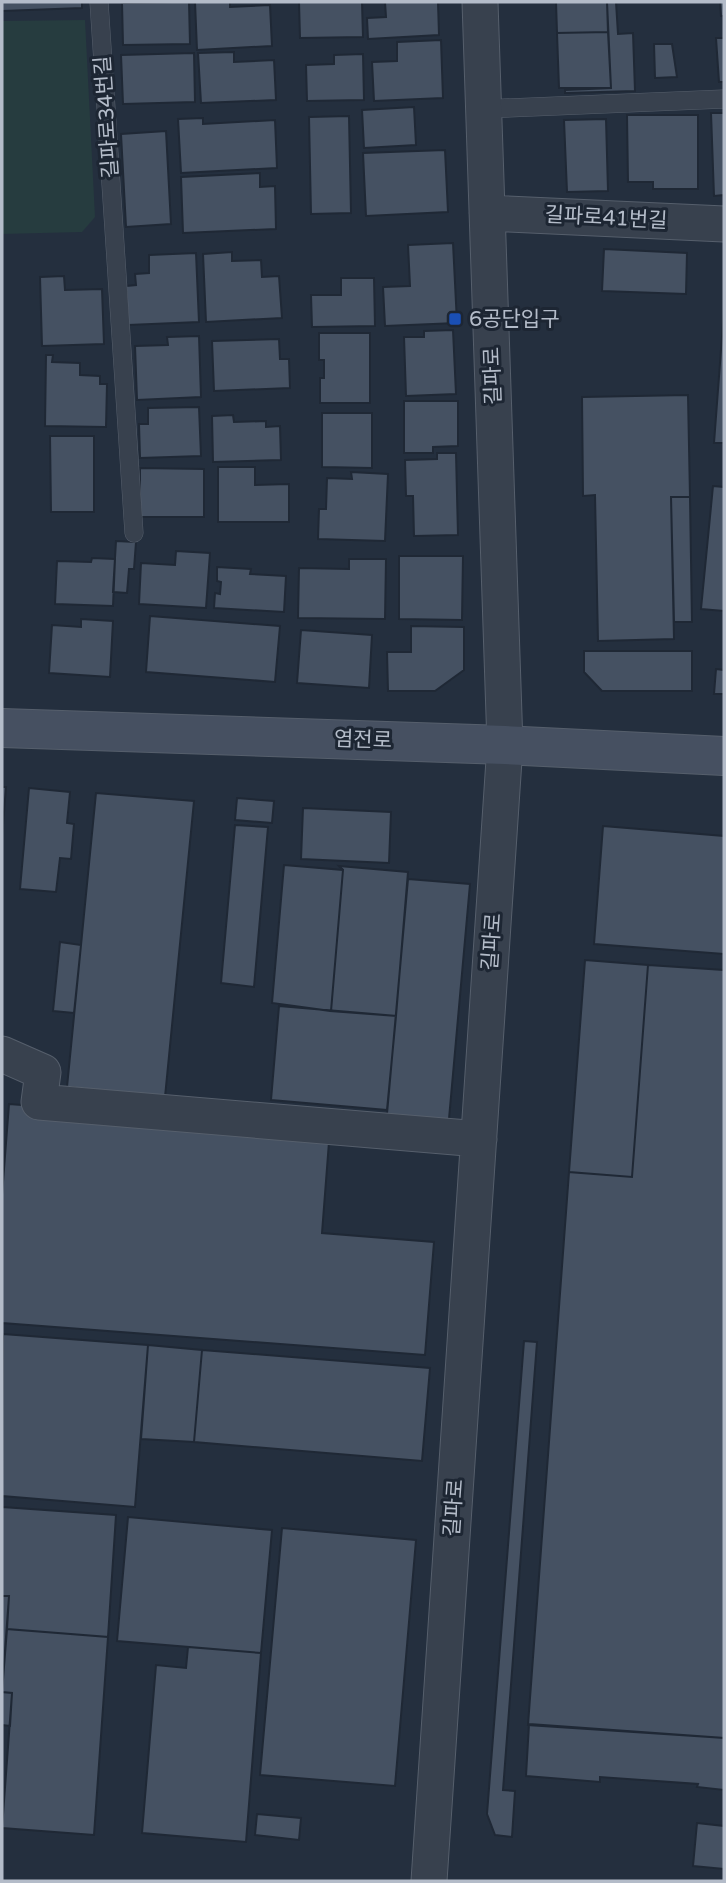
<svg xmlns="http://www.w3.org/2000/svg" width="726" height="1883" viewBox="0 0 726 1883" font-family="'Varela Round','Noto Sans KR',sans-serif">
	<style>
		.green { fill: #263c3f }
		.building { fill: #455162; stroke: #1f2835; stroke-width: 2 }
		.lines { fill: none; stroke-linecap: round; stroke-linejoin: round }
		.lane-casing { stroke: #565f6c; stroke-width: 19 }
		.street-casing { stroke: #565f6c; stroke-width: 37 }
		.secondary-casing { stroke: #565f6c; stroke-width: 40 }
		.lane { stroke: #38414e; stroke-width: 18 }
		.street { stroke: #38414e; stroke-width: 35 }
		.secondary { stroke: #465061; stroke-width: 38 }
		.transit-dot { fill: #1a4fb4; stroke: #1d2633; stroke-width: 2.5 }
		.labels { text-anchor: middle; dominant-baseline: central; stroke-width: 6; stroke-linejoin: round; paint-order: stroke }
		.street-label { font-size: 21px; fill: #b4bcc9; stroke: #1d2633 }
		.poi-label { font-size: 21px; fill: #b4bcc9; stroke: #1d2633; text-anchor: start }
	</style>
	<rect width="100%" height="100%" fill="#242f3e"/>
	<!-- green -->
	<path class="green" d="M85,20L95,217L82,232L2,234V21Z"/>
	<!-- building -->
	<path class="building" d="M2,2H82V8L2,11Z
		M189,2L190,44L123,45L122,3Z
		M195,2H230V7L270,5L272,46L197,50Z
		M299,2H362L363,37L300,38Z
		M385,2H438L439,35L368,39L367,18L386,17Z
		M556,2H607L608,32L557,33Z
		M607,2H616L618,34L633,33L635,91L565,93V90L611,88Z
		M720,2H724V16H721Z
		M608,32L611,88H559L557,33Z
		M716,38H724V82H719Z
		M441,40L443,98L374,101L372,62L397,61V42Z
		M654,44H672L677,77L655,78Z
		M234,52V62L274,60L276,100L201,103L198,53Z
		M194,53L195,102L123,104L121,55Z
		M363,54L364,100L307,101L306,65L334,64V55Z
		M414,107L416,145L364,148L362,110Z
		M711,113H724V195L714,196Z
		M627,115H698V189H653V182H628Z
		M349,116L351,213L311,214L309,117Z
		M203,118V124L275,120L277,168L181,173L178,119Z
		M606,119L608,191L567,192L564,120Z
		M166,131L171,224L126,227L121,134Z
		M445,150L448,212L366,216L363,153Z
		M260,173V187L275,186L276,229L183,233L181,177Z
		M453,243L457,323L385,326L383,287L410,286L408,245Z
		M604,249L687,253L686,294L602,291Z
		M232,252V261L261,260L262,277L279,276L282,318L206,322L203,254Z
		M196,253L199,322L128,325L126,286L136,285L135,274L149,273V255Z
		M64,276L65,290L102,289L104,344L42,346L40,277Z
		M341,278H374L375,326L312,327L311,295H341Z
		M724,310V443H714Z
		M453,330L456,394L406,396L404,337H424V331Z
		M319,333H370V403H320V378H324V360H319Z
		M199,336L201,397L137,400L135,346L168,345L167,337Z
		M279,339L280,359H289L290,388L214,391L212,341Z
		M46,355H53L52,362L80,363V375L100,376V384H107L106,427L45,426Z
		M688,395L690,497H671L674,639L598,641L595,495L583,496L582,397Z
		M404,401H458V446L433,447V453H404Z
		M199,407L201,456L140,458L139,424H148V408Z
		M322,413H372V468L322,467Z
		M233,415L234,422L266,421V427L280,426L281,460L213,462L212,416Z
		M50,436H94V512H51Z
		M437,453H456L458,535L414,536L413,496H406L405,460L437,459Z
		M218,467H255V485L289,484V522H218Z
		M140,468L204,469V517H140Z
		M351,472L388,474L385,541L318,539L319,509H326L327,478L352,479Z
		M713,486L724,487V611L701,609Z
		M671,497H690L692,622H674Z
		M116,541L136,542L134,569H129L127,593L113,592Z
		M176,551L210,553L206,608L139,604L141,563L175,565Z
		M399,556H463L462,620L399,619Z
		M92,558L115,559L113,606L55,604L57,561L91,562Z
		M349,559H386L385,619L298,618L299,568L349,569Z
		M217,567L251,569L250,574L286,576L284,612L214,608L215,593L220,594L221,582L217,581Z
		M150,616L280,626L275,682L146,672Z
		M81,619L113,621L110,677L49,673L52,625L81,627Z
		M411,626L464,627V670L435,691H388L387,652H411Z
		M301,630L372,635L369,688L297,683Z
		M584,651H692V691H602L584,672Z
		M716,669L724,670V694H714Z
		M2,787H6L2,837Z
		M29,788L70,792L67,823L74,824L71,859L60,858L56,892L20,889Z
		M96,793L194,801L165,1097L67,1087Z
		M237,798L274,801L272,823L235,820Z
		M303,808L391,812L389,863L301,859Z
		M235,825L268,827L254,987L221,983Z
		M603,826L724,836V954L594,944Z
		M284,865L343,870L331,1011L272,1003Z
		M339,866L408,872L396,1016L331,1011L343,870Z
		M408,879L470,884L448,1130L386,1125Z
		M60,942L81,945L74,1013L53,1011Z
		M585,960L648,965L632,1177L569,1172Z
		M648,965L724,970V1738L528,1725L569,1172L632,1177Z
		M279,1006L396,1016L387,1110L271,1100Z
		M9,1104L330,1129L322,1233L434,1242L425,1355L2,1323V1195Z
		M3,1334L148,1345L135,1507L2,1496Z
		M524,1341L537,1342L503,1790L515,1791L512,1837L495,1835L487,1814Z
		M148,1345L202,1350L194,1442L141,1439Z
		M202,1350L430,1368L422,1461L194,1442Z
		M2,1507L116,1515L108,1637L7,1629L9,1596H2Z
		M128,1517L272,1530L261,1653L117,1641Z
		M282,1528L416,1540L395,1786L260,1775Z
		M2,1596H9L2,1692L12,1693L10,1726L2,1725Z
		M7,1629L108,1637L94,1835L2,1828L12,1693L2,1692Z
		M188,1647L261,1653L246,1842L142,1833L156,1665L186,1668Z
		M529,1724L724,1738V1790L697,1787L698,1784L600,1777V1782L526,1776Z
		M257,1814L301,1818L299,1840L255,1835Z
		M697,1823L724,1826V1869L693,1866Z"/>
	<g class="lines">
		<!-- lane casing -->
		<g class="lane-casing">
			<path id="lane" d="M99,2L134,533
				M483,109L724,99"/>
		</g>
		<!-- street casing -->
		<g class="street-casing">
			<path id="street" d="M487,213L724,224
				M2,1054L43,1072L39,1102L479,1139
				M429,1881L505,745L480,2"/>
		</g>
		<!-- secondary casing -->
		<g class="secondary-casing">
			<path id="secondary" d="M2,728L505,745L724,756"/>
		</g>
		<!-- lane -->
		<use href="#lane" class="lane"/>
		<!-- street -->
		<use href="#street" class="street"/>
		<!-- secondary -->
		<use href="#secondary" class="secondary"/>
	</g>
	<!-- markers -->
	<rect class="transit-dot" x="448" y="312" width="14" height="14" rx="3.5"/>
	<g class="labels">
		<!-- street labels -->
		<g class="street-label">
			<text transform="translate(107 117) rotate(-94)">길파로34번길</text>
			<text transform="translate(606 218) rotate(3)">길파로41번길</text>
			<text transform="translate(493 376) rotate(-92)">길파로</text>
			<text transform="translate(363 740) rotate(2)">염전로</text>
			<text transform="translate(492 942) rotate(-86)">길파로</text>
			<text transform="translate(454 1508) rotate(-86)">길파로</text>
		</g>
		<!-- poi labels -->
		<g class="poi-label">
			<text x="469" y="319">6공단입구</text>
		</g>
	</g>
	<!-- border -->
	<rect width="726" height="1883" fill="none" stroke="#b4bcc9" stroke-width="7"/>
</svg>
